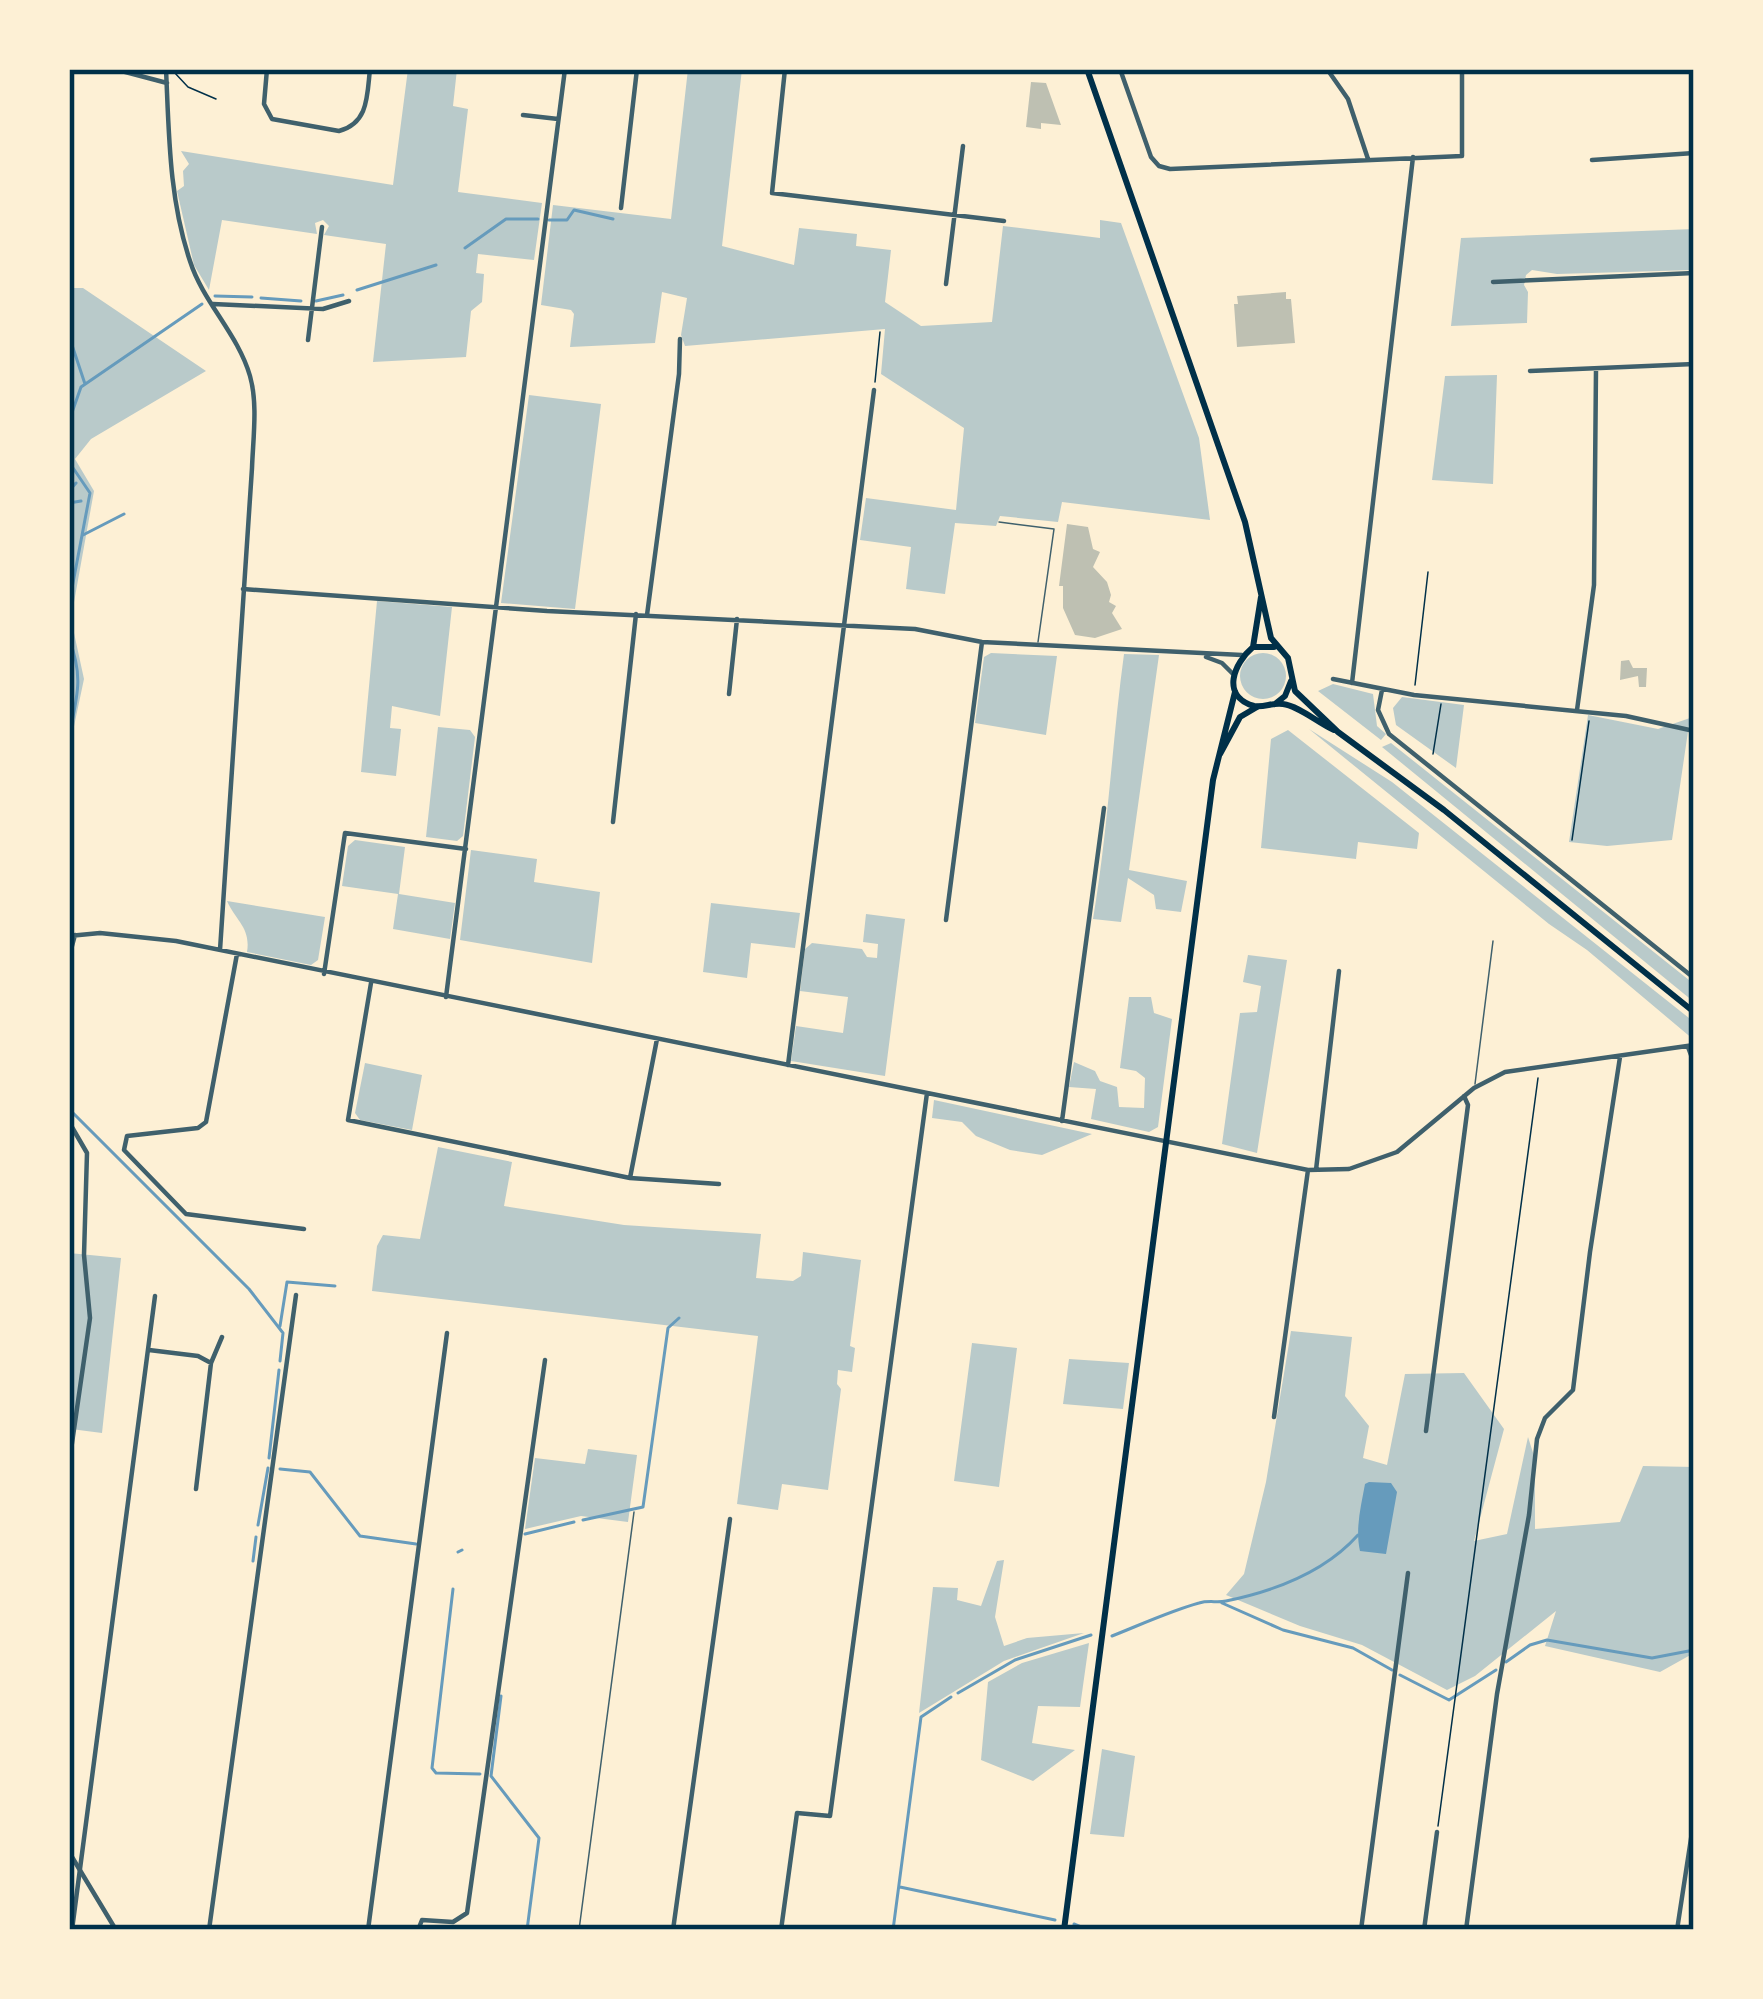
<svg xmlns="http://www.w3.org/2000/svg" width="1763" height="1999" viewBox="0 0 1763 1999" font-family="Spectral,serif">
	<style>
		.green { fill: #b9caca }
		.water { fill: #669bbc }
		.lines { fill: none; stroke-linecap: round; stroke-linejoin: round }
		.stream { stroke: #669bbc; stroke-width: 3 }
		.building { fill: #bec0b2 }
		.path { stroke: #003049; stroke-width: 1.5 }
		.service { stroke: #3f606c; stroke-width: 1.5 }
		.minor { stroke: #3f606c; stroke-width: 4.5 }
		.tertiary { stroke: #3f606c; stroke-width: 4.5 }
		.secondary { stroke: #003049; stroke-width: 6 }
		.primary { stroke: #003049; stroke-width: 6 }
		.neatline { fill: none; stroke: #003049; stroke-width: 4.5 }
	</style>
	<rect width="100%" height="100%" fill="#fdf0d5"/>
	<!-- green -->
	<path class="green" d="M408,69H457L453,106L468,109L458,192L542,203L534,260L478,254L476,273L484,274L482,302L471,311L466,357L373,362L386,244L324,235L329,226L323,220L315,223L317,234L222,220L209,290L194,265L177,191L184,186L183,171L189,164L181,151L393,185Z
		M688,69H742L722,246L794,265L799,228L857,234L856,246L891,250L885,302L921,326L992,322L1003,226L1100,238V220L1121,223L1199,438L1210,520L1062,502L1058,522L1000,516L996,526L955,523L945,594L906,589L911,547L860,540L866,498L956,510L964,428L881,374L885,329L685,346L681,335L687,298L662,292L655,343L570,347L574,314L571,310L541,305L553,205L671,219Z
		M1694,229V270L1557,274L1532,270L1526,275L1524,285L1528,292L1527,323L1451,326L1461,238Z
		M69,288H83L206,371L91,439L75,459L94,491L71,619L84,679L69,750Z
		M1497,375L1493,484L1432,480L1445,376Z
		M529,395L601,404L575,609L501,603Z
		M377,601L452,607L440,716L392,706L390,728L401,729L396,776L361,772Z
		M1240 676a23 23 0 1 1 46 0a23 23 0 1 1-46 0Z
		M991,653L1057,656L1046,735L975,723L984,657Z
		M1124,654L1159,655L1129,870L1187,881L1181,912L1156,909L1154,895L1128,878L1121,922L1093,919C1108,831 1112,743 1124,654Z
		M1333,684L1373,694L1377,726L1386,734L1381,740L1318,691Z
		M1402,697L1464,705L1456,768L1396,725L1393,708Z
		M1588,715L1658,729L1690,718L1672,840L1607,846L1569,842Z
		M438,727L470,730L475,737L463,836L457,841L426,837Z
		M1309,729L1392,782L1694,1022V1040L1587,950L1549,924Z
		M1288,730L1419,833L1417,849L1358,842L1356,859L1261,848L1271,739Z
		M1391,743L1694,984V1002L1382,747Z
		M355,840L405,847L399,894L455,903L450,939L393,929L398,894L342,886L348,846Z
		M471,850L537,859L534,882L600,892L592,963L460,940Z
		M227,901L325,917L318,960L311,965L247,952C251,928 236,921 227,901Z
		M711,903L800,913L795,948L751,943L747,978L703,972Z
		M866,914L905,919L885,1076L791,1061L796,1026L843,1033L848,997L800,991L805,949L812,943L862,949L867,957L877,958L878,944L863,942Z
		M1248,955L1287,960L1257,1153L1222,1144L1240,1013L1257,1012L1261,986L1243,982Z
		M1129,997H1151L1154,1013L1172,1019L1158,1127L1149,1132L1091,1119L1096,1089L1069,1087L1074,1062L1095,1071L1100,1081L1117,1087L1119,1107L1144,1108L1145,1078L1136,1071L1120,1068Z
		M365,1063L422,1075L412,1130L360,1120L355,1113Z
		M934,1100L1092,1134L1042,1155L1010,1150L976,1136L962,1122L932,1118Z
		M438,1147L512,1162L504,1206L624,1225L761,1234L756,1278L793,1281L801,1276L803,1252L861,1260L850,1346L855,1348L852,1372L838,1370L837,1384L841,1389L828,1490L782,1484L778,1510L737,1504L758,1336L372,1291L377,1246L383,1235L420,1239Z
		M69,1253L121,1258L102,1433L71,1429L69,1444Z
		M1291,1331L1352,1337L1345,1396L1369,1426L1363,1458L1387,1465L1405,1374L1464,1373L1504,1429L1474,1541L1507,1534L1528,1437L1535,1459V1529L1620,1522L1643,1466L1694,1467V1653L1660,1672L1545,1646L1556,1611L1475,1676L1447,1690L1362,1645L1300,1626L1226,1595L1244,1574L1266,1482Z
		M972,1343L1017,1348L999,1487L954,1481Z
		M1069,1359L1129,1363L1123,1409L1063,1404Z
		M588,1449L637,1455L628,1522L581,1516L525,1529L535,1458L585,1464Z
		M1004,1560L995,1617L1004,1646L1027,1638L1084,1633L1004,1661L919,1713L933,1587L958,1588L957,1600L981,1606L997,1561Z
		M1089,1643L1080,1707L1038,1706L1032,1743L1075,1750L1033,1781L981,1760L988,1682L1022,1663Z
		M1102,1749L1135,1756L1124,1837L1090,1834Z"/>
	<!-- water -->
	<path class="water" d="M1369,1482L1391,1483L1397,1492L1386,1554L1360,1551C1355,1529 1361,1506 1365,1484Z"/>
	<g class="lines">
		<!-- stream -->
		<path class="stream" d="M549,220H567L574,210L613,219
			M465,248L506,219H538
			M357,290L436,265
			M215,296L252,297
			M261,298L301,301
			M316,301L343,295
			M69,336L85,384
			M69,421L81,387L202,304
			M69,462L90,493L69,604
			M69,491L76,483
			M69,503L81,501
			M83,535L124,514
			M69,639C84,677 77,697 69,736
			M69,1109L249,1289L283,1333L280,1361
			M280,1326L287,1282L335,1286
			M269,1458L279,1370
			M280,1469L310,1472L360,1536L416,1544
			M583,1520L643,1507L668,1328L679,1318
			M258,1525L268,1468
			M525,1534L574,1522
			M458,1552L462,1550
			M253,1561L256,1537
			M453,1589L432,1768L436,1773L480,1774
			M1222,1603L1283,1630L1353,1648L1392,1670
			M1112,1636C1140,1625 1170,1611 1199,1603C1209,1600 1217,1603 1226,1601C1275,1591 1324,1573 1358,1535
			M1506,1662L1530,1645L1547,1640L1652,1658L1694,1650
			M1400,1675L1449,1700L1496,1670
			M958,1693L1015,1660L1091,1635
			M501,1696L491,1776L539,1838L527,1930
			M900,1887L1055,1920
			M1074,1924L1088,1930
			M893,1930L921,1717L951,1697"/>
	</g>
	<!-- building -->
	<path class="building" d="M1031,82L1046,83L1061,125L1041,123V129L1026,127Z
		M1286,292V299H1291L1295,343L1237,347L1234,304H1238L1237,296Z
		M1067,524L1088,527L1093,549L1100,552L1093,567L1107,582L1111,595L1109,602L1116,606L1112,613L1122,629L1095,638L1075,635L1063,608V586H1059Z
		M1629,660L1633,668H1647L1646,687H1639L1638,676L1620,680L1621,661Z"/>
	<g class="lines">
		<!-- path -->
		<path class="path" d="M174,72L188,87L216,99
			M875,382L880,332
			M1415,685L1428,572
			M1433,754L1441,704
			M1572,840L1589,721
			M1438,1826L1538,1078"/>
		<!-- service -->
		<path class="service" d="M999,522L1054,529L1038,642
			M1475,1084L1493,941
			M579,1930L634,1512"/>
		<!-- minor -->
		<path class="minor" d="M114,69L167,83
			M166,69C169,134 169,199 190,261C203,302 238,334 250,376C258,404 253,439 252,468L220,950
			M267,69L264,104L272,119L339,131C369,123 367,95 370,69
			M785,69L772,193L1004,221
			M1120,69L1151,157L1159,166L1170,169L1462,156V69
			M1327,69L1348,99L1368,159
			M523,115L558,119
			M1592,160L1694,153
			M621,208L637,69
			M1493,282L1694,273
			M946,284L963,146
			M213,304L323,309L349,301
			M308,340L322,227
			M1530,371L1694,364
			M243,589L547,611L915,629L982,642L1242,655
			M647,615L679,374L680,339
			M1206,657L1222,663L1233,674
			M1333,679L1414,695L1626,716L1694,731
			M1352,683L1413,157
			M1382,690L1378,710L1389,734L1694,978
			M729,694L737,619
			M1577,710L1594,585L1596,369
			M613,822L636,614
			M946,920L982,642
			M69,936L100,933L176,941L1308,1170L1349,1169L1397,1152L1474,1088L1505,1072L1694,1045
			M237,954L206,1122L198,1128L127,1136L124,1150L186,1214L304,1229
			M69,957L75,935
			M324,974L345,833L466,849
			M371,983L348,1120L630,1178L719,1184
			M446,997L565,69
			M1688,1047L1694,1063
			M788,1065L874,390
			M1062,1121L1104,808
			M69,1122L87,1153L84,1255L90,1318L69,1464
			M1316,1170L1339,971
			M630,1178L657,1039
			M149,1350L198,1356L211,1363
			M1274,1417L1308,1170
			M1426,1431L1468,1105L1464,1096
			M196,1489L211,1363L222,1337
			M72,1930L155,1296
			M209,1930L296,1295
			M368,1930L447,1333
			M418,1930L422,1920L453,1922L467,1913L545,1360
			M673,1930L730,1519
			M781,1930L797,1813L830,1816L927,1093
			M1361,1930L1408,1573
			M1424,1930L1437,1832
			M1466,1930L1497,1694L1529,1515L1537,1439L1545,1418L1573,1390L1590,1252L1620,1057
			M1677,1930L1694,1819"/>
		<!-- tertiary -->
		<path class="tertiary" d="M69,1852L116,1930"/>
		<!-- secondary -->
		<path class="secondary" d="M1220,754L1240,717L1257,707
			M1064,1930L1213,780L1235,692"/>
		<!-- primary -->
		<path class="primary" d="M1087,69L1245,522L1271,638L1288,658L1295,691L1338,732L1444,810L1694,1012
			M1253,647L1261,597
			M1274,647H1253C1234,663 1220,696 1254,706C1264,708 1273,702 1283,704C1299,706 1318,723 1334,730
			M1275,704L1285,696L1291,681"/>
	</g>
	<!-- border -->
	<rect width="1763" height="1999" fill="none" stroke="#fdf0d5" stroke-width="144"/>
	<rect x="72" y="72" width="1619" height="1855" class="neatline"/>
</svg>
